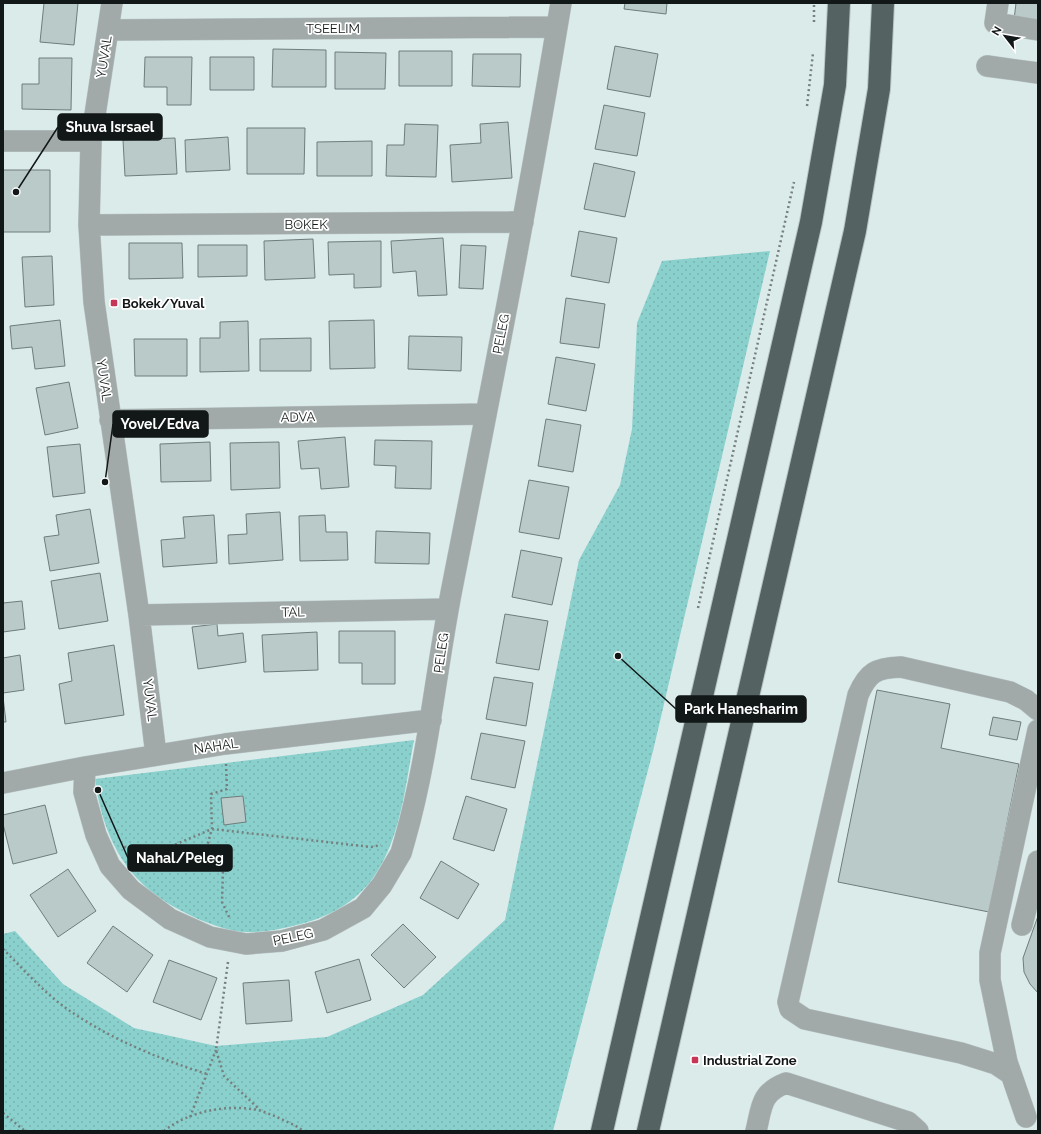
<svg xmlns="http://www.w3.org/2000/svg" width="1041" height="1134" viewBox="0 0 1041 1134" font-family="Raleway,sans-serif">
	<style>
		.grass { fill: url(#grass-dots) }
		.building { fill: #bacac9; stroke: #6e7d7c }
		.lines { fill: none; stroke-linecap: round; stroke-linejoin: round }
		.minor-casing { stroke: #b7c5c4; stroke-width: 22 }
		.highway-casing { stroke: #b7c5c4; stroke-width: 24 }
		.path { stroke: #75807f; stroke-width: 2.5; stroke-dasharray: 2 3; stroke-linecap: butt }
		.minor { stroke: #a2a9a9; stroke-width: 21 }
		.highway { stroke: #546261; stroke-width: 22 }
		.poi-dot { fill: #c63657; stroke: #fff; stroke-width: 1.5 }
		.labels { text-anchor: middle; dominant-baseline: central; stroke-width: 3.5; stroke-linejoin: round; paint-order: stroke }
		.street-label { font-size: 13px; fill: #121717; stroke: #fff }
		.poi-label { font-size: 13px; font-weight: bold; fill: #121717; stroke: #fff; text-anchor: start }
		.leader { fill: none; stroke: #121717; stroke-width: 1.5 }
		.callout-dot { fill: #121717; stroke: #fff; stroke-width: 1.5 }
		.callout { fill: #121717; stroke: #121717; stroke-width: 1.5 }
		.callout-label { font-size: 14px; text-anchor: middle; font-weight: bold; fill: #fff }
	</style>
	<defs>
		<pattern id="grass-dots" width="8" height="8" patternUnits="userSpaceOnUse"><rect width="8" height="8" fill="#8ad1ce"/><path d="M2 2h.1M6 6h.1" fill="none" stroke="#76b3b0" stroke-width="1.8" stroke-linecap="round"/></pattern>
	</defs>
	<rect width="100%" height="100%" fill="#dbebea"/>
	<!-- grass -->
	<path class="grass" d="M770,251L653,751L553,1131H3V934L15,931L63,984L134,1028L216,1046L327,1037L423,995L505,920L579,560L620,485L632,429L637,323L662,261Z
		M414,740C405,787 401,838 373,878C356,902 328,917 301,924C284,928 265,933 247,932C231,932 213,925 198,919C147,896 118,868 102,814C99,802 96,791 95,779Z"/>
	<!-- building -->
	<path class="building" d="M44,3H78L74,45L40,42Z
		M625,3H667L666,14L624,9Z
		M1016,3H1038V23L1014,20Z
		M615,46L658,54L650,97L607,89Z
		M273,49L326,50V87H272Z
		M399,51H452V86H399Z
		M335,52L386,53L385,89H335Z
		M473,54H521L520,87L472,86Z
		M145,57H192L191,105H167V87H144Z
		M210,57H254V90H210Z
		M39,58H72L71,110L22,109V84H39Z
		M604,105L645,113L637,156L595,149Z
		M508,122L512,178L452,182L450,145L481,143L480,124Z
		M405,124L438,125L436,177L386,176L387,145H404Z
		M247,128H305L304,174H247Z
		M228,137L230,170L186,172L185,140Z
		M175,138L177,174L125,176L123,140Z
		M372,141V176H317V142Z
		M594,163L635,172L625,217L584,209Z
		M3,170H50V232H3Z
		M579,231L617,238L609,283L571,276Z
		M443,238L447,295L418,296L416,271L393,273L391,241Z
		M313,239L315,278L265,280L264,241Z
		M381,241V287L354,288V274L329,275L328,242Z
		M129,243H182L183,278L129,279Z
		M198,245H247V276L198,277Z
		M461,245L486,246L483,289L459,288Z
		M52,256L54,305L25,307L22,257Z
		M566,298L605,304L599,348L560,343Z
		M60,320L65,366L35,369L32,347L12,349L10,326Z
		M374,320L375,368L330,369L329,321Z
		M248,321L249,371L200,372V338H220V322Z
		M409,336L462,337L461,371L408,369Z
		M311,338V371H260V339Z
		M134,339H187V376H135Z
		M556,357L595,364L586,411L548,404Z
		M69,382L78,428L45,435L36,388Z
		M546,419L581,425L573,472L538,466Z
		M345,437L349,487L321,489L319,468L301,469L298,441Z
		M375,440L432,441L431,489L395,488L396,466L374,465Z
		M210,442L211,481L161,482L160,444Z
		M279,442L280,488L231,490L230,443Z
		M80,444L85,493L53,497L47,447Z
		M529,480L569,487L559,539L519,532Z
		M90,509L99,563L50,571L44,537L59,535L56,515Z
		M280,512L283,560L229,564L228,535L247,534L246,514Z
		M214,515L217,563L163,567L161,540L185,538L183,517Z
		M325,515L326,532H347L348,560L300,561L299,516Z
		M376,531L430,533L429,564L375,563Z
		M521,550L562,558L552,605L512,597Z
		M100,573L108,621L59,629L51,581Z
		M22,601L25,629L3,632V603Z
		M505,614L548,621L539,670L496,663Z
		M217,624L218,636L243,633L246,662L198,669L192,627Z
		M339,631H395V684H362V663H339Z
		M317,632L318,670L264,672L262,635Z
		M114,645L124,715L65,724L59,684L72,681L68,653Z
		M20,655L24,690L3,693V658Z
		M494,677L533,683L526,726L486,719Z
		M877,690L950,704L941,748L1019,764L989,912L838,882Z
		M3,697L6,722H3Z
		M993,717L1021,722L1017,740L989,735Z
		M481,733L525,741L515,788L471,779Z
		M243,796L246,822L224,825L221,798Z
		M466,796L507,809L494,851L453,839Z
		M45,805L57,853L13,864L3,824V815Z
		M441,861L479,884L458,919L420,898Z
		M68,869L96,911L58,937L30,895Z
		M1038,916V993L1030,984L1024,972L1023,958Z
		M403,924L436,957L404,988L371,955Z
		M113,926L153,955L127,992L87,963Z
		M359,959L371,1000L327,1013L315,972Z
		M169,960L217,978L201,1020L153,1002Z
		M289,980L292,1021L246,1024L243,983Z"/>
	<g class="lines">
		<!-- minor casing -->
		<g class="minor-casing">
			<path id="minor" d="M112,3L91,141L89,225L94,302L139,615L156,755
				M998,3L995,23L1038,30
				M108,30L557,27
				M987,66L1038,73
				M3,141H91
				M89,225L523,222
				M110,420L486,414
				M139,615L448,609
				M85,767L84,792L96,835L110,866L131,890L170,919L210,937L246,944L282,941L323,930L363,908L382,885L401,853L405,839C429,755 436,668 453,583C491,390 529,197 561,3
				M3,783L85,767L225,744L431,720
				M1022,925L1038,861
				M1011,1074L996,1064L961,1053L805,1019L790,1009L788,1002L858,695C868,672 876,668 901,667L1010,692L1026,700L1038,710
				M1026,1117L1007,1062L990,980V953L1038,730
				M756,1131C762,1107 760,1093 786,1083L908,1122L918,1131"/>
		</g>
		<!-- highway casing -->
		<g class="highway-casing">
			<path id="highway" d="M602,1131L811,222L835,85L839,3
				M648,1131L855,231L879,89L883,3"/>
		</g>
		<!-- path -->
		<path class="path" d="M814,22V3
			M807,106L813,53
			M698,608L794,182
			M226,764L227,789L211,794L212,829L207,846L223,870L222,902L230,919
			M124,847L148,856L212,829L371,847L381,845
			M3,949C25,971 47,996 73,1013C115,1041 160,1059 207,1074
			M228,962L216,1050L224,1076L260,1110
			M3,1113L25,1131
			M190,1117L216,1050
			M164,1131C189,1111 227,1104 258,1110C265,1112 272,1115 279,1118C287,1122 296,1125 303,1131"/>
		<!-- minor -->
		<use href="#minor" class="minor"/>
		<!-- highway -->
		<use href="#highway" class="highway"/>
	</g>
	<!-- markers -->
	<g class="poi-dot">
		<rect x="110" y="299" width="8" height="8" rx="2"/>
		<rect x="691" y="1056" width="8" height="8" rx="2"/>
	</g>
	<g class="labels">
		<!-- street labels -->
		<g class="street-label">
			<text x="333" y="28">TSEELIM</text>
			<text transform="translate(104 57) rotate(-81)">YUVAL</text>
			<text x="306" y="224">BOKEK</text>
			<text transform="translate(501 334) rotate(-79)">PELEG</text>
			<text transform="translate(104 380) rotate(82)">YUVAL</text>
			<text transform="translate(298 417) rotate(-1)">ADVA</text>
			<text transform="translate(293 612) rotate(-1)">TAL</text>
			<text transform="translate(441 653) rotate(-82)">PELEG</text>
			<text transform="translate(150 700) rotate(83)">YUVAL</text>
			<text transform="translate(216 746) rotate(-8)">NAHAL</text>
			<text transform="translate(293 937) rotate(-12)">PELEG</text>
		</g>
		<!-- poi labels -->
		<g class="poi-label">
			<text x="122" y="303">Bokek/Yuval</text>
			<text x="703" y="1060">Industrial Zone</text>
		</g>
	</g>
	<!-- callouts -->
	<path class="leader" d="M16 192L58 127M105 482L113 424M618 656L676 709M98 790L128 858"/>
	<g class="callout-dot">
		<circle cx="16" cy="192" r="4"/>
		<circle cx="105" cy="482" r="4"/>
		<circle cx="618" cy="656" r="4"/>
		<circle cx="98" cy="790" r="4"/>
	</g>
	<g class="callout">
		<rect x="58" y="114" width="104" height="26" rx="4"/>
		<rect x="113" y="411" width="95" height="26" rx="4"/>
		<rect x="676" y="696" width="130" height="26" rx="4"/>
		<rect x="128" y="845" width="104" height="26" rx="4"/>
	</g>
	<g class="callout-label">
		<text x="110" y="132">Shuva Isrsael</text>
		<text x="160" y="429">Yovel/Edva</text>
		<text x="741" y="714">Park Hanesharim</text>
		<text x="180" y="863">Nahal/Peleg</text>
	</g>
	<!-- border -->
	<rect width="1041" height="1134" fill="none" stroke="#121717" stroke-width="8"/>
	<!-- north arrow -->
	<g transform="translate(1005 36) rotate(301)" stroke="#ffffff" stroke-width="3" paint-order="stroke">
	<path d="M0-3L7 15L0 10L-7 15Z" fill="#121717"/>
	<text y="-6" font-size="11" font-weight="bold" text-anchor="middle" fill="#121717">N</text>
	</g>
</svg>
